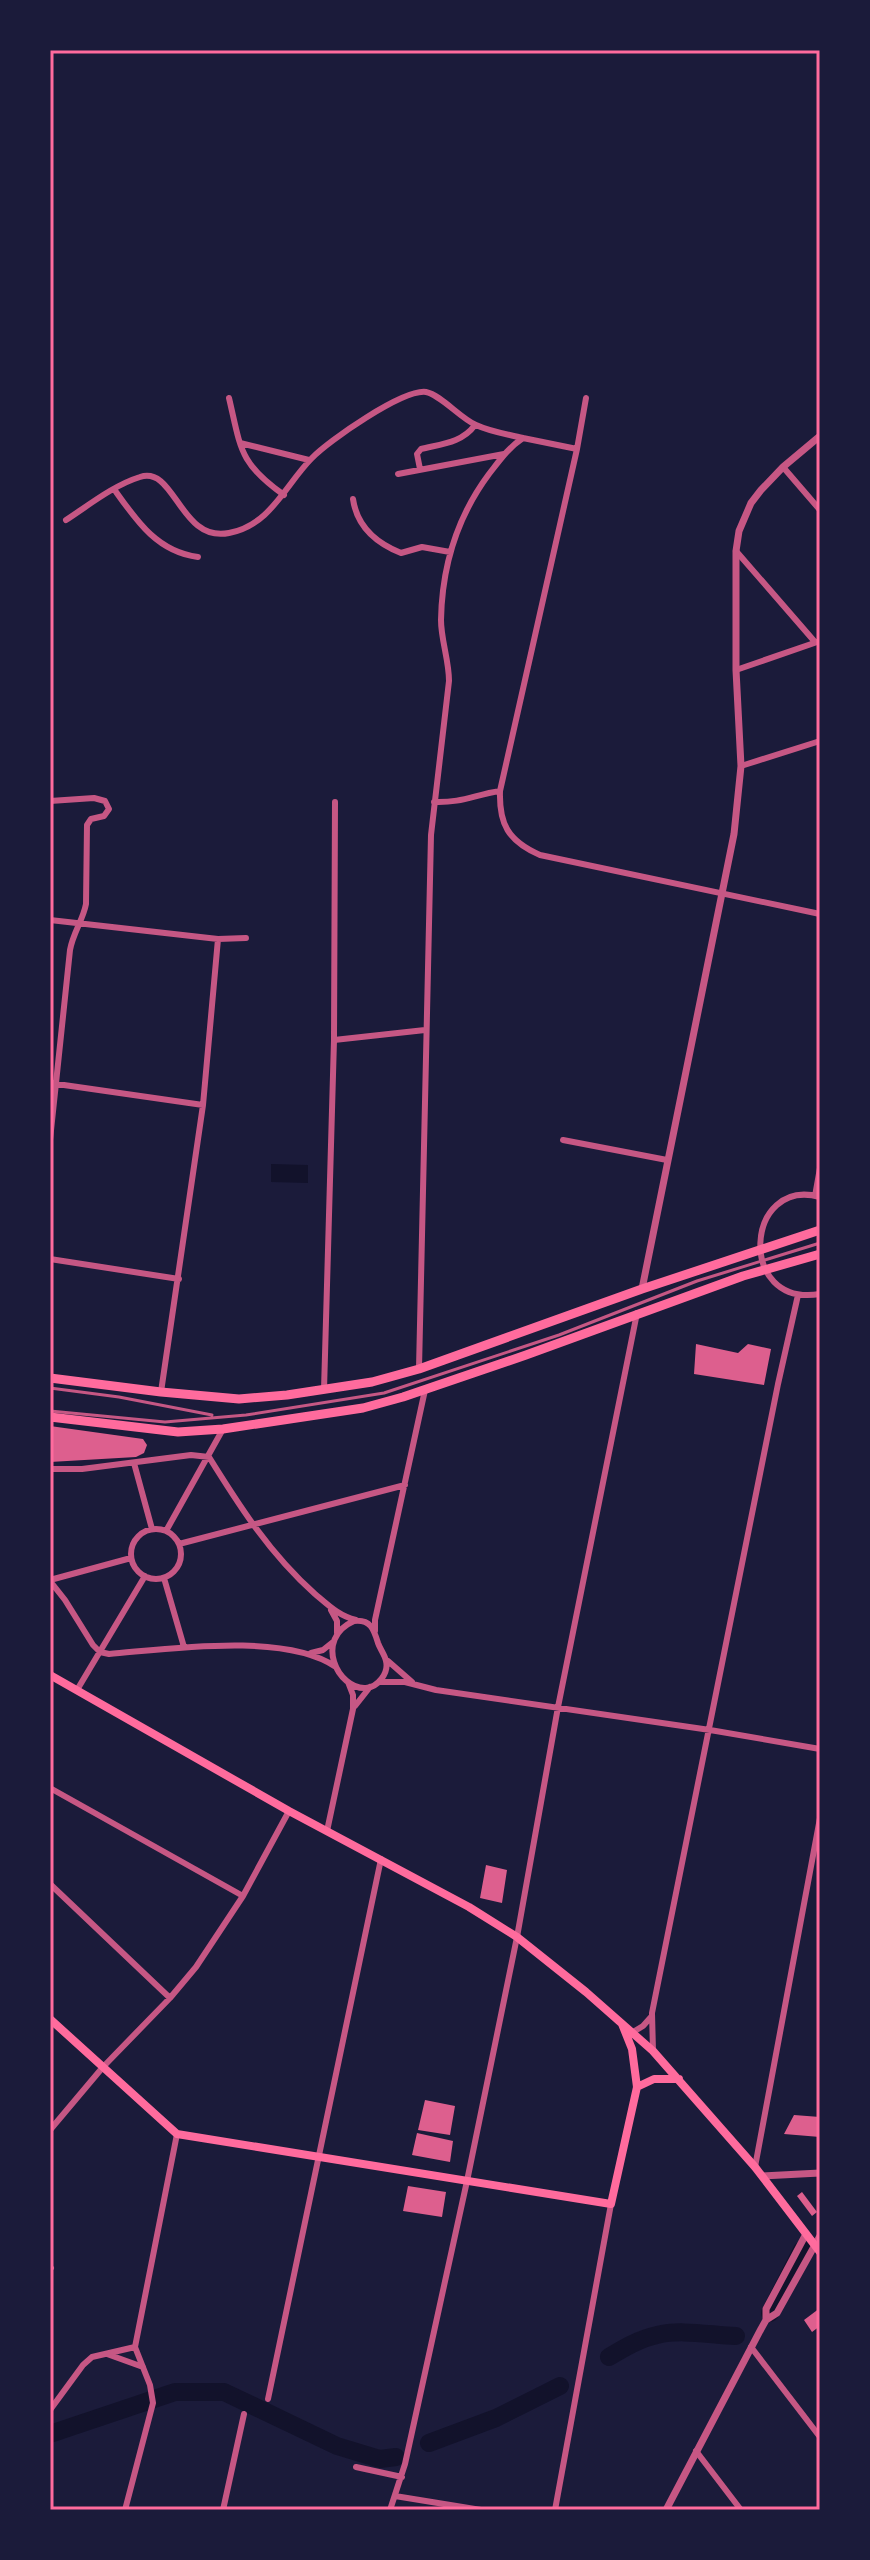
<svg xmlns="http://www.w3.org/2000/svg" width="870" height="2560" viewBox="0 0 870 2560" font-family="Inter,sans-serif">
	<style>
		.water { fill: #12122b }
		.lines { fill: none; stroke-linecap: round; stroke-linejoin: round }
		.river { stroke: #12122b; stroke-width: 18 }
		.building { fill: #dd5f8e }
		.service { stroke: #c65784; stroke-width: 3 }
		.minor { stroke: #c65784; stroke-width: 6 }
		.tertiary { stroke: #c65784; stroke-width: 7 }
		.secondary { stroke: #ff6b9d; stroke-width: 8 }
		.primary { stroke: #ff6b9d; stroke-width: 9 }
		.neatline { fill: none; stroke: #ff6b9d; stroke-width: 3 }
	</style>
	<rect width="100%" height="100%" fill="#1b1b3a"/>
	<!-- water -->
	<path class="water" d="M271,1164L308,1165V1183L271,1182Z"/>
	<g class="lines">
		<!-- river -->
		<path class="river" d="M770,2313L802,2250
			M609,2357C624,2348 639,2339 657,2335C681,2329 710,2335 736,2336
			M50,2434L175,2392H224L337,2446L380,2459L396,2457
			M429,2443L496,2418L560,2386"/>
	</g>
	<!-- building -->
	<path class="building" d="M696,1344L738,1353L748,1344L771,1349L764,1385L694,1374Z
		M50,1426L143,1439L147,1445L144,1453L136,1457L50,1462Z
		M486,1865L507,1870L502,1903L480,1898Z
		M425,2100L455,2106L450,2135L418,2130Z
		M794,2115L820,2117V2137L784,2134Z
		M417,2133L453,2141L450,2162L412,2155Z
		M408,2186L446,2192L442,2217L403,2211Z
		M802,2192L817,2212L812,2216L797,2196Z
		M820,2308V2326L812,2332L804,2320Z"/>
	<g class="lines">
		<!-- service -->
		<path class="service" d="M50,1388L119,1397L212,1415
			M50,1411L165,1422L246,1415L384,1393L559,1335L697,1281L820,1243"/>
		<!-- minor -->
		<path class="minor" d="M229,398C241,449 239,463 284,495
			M586,398L577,449L500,791C499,824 508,841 540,855L820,914
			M240,443L309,460
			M783,467L820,510
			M420,469L417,454L421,449C441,444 462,443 475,425
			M398,474L504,454
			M114,489C136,520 157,552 198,557
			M353,499C357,527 376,543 401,553L422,547L450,552
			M66,520C89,505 114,485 140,477C175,465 180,543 229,533C271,525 285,485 312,458C328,441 403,389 426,392C441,395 460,418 476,425C491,432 507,434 523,438
			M736,551L815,642
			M736,670L820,641
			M741,766L820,741
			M50,801L94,798L105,801L109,809L104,816L91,819L87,825L86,904C83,920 73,933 70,950L50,1140
			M434,802C462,803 474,795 500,791
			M50,920L218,939L246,938
			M334,1040L425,1030
			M50,1083L203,1105
			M563,1140L667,1160
			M815,1196L820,1168
			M820,1197C745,1176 736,1308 820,1294
			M50,1259L179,1279
			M419,1369L431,835L449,681C449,660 441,640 441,620C442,566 457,517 489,474C500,460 508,448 523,438L577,449
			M324,1390L334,1040L335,802
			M161,1392L203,1105L218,939
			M209,1457C240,1507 270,1554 315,1594C328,1605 339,1616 356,1620
			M134,1463L152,1529
			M50,1469H82L191,1455L209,1457
			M131 1554a25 25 0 1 1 50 0a25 25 0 1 1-50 0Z
			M166,1531L223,1429
			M179,1544L405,1485
			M164,1578L184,1647
			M50,1580L131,1558
			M50,1581L65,1600L93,1645L100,1652L109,1654C170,1649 285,1632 336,1667
			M331,1610L337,1621V1633
			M354,1621C371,1619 374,1630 378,1643C380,1649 385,1655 386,1661C389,1673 378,1687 366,1688C338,1690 313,1639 354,1621Z
			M375,1631V1620L425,1390
			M311,1653L323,1650L333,1642
			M388,1661L412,1682
			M379,1682H405L436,1690L710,1730L820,1749
			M77,1690L145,1576
			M355,1706L370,1687
			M50,1788L243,1896
			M327,1831L353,1709V1695L348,1682
			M50,1884L170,1998
			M633,2032L643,2026L651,2017
			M653,2051L652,2013L778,1384L798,1295
			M50,2130L103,2067L170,1998L196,1967L243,1896L289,1811
			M755,2167L820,1818
			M50,2267L51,2268
			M135,2347L177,2134
			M751,2347L820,2437
			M107,2354L143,2367
			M268,2399L381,1859
			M50,2410L83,2365L92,2357L135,2347
			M696,2451L741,2510
			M356,2467L402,2477
			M395,2496L481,2510
			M125,2510L153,2403L150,2385L135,2347
			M223,2510L244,2414
			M390,2510L405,2464L467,2181L517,1937L558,1707L637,1313
			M555,2510L611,2204"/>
		<!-- tertiary -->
		<path class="tertiary" d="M642,1289L734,834L741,766L736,670V551L739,531L751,503L761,490L783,467L820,436
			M762,2176L820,2173
			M766,2320V2309L806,2234
			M666,2510L761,2329L766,2320L777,2313L820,2236"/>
		<!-- secondary -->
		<path class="secondary" d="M50,1675L289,1811L469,1907L517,1937L586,1992L653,2051L755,2167L820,2252
			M50,2019L177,2134L611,2204L637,2087L632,2049L622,2024
			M637,2087L654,2079H679"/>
		<!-- primary -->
		<path class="primary" d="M50,1378L161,1392L239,1399L287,1395L372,1382L419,1369L642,1289L820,1230
			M50,1417L178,1432L223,1429L363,1408L403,1397L526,1355L743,1276L820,1254"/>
	</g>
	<!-- border -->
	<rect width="870" height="2560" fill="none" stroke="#1b1b3a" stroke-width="104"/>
	<rect x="52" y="52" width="766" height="2456" class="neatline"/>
</svg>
